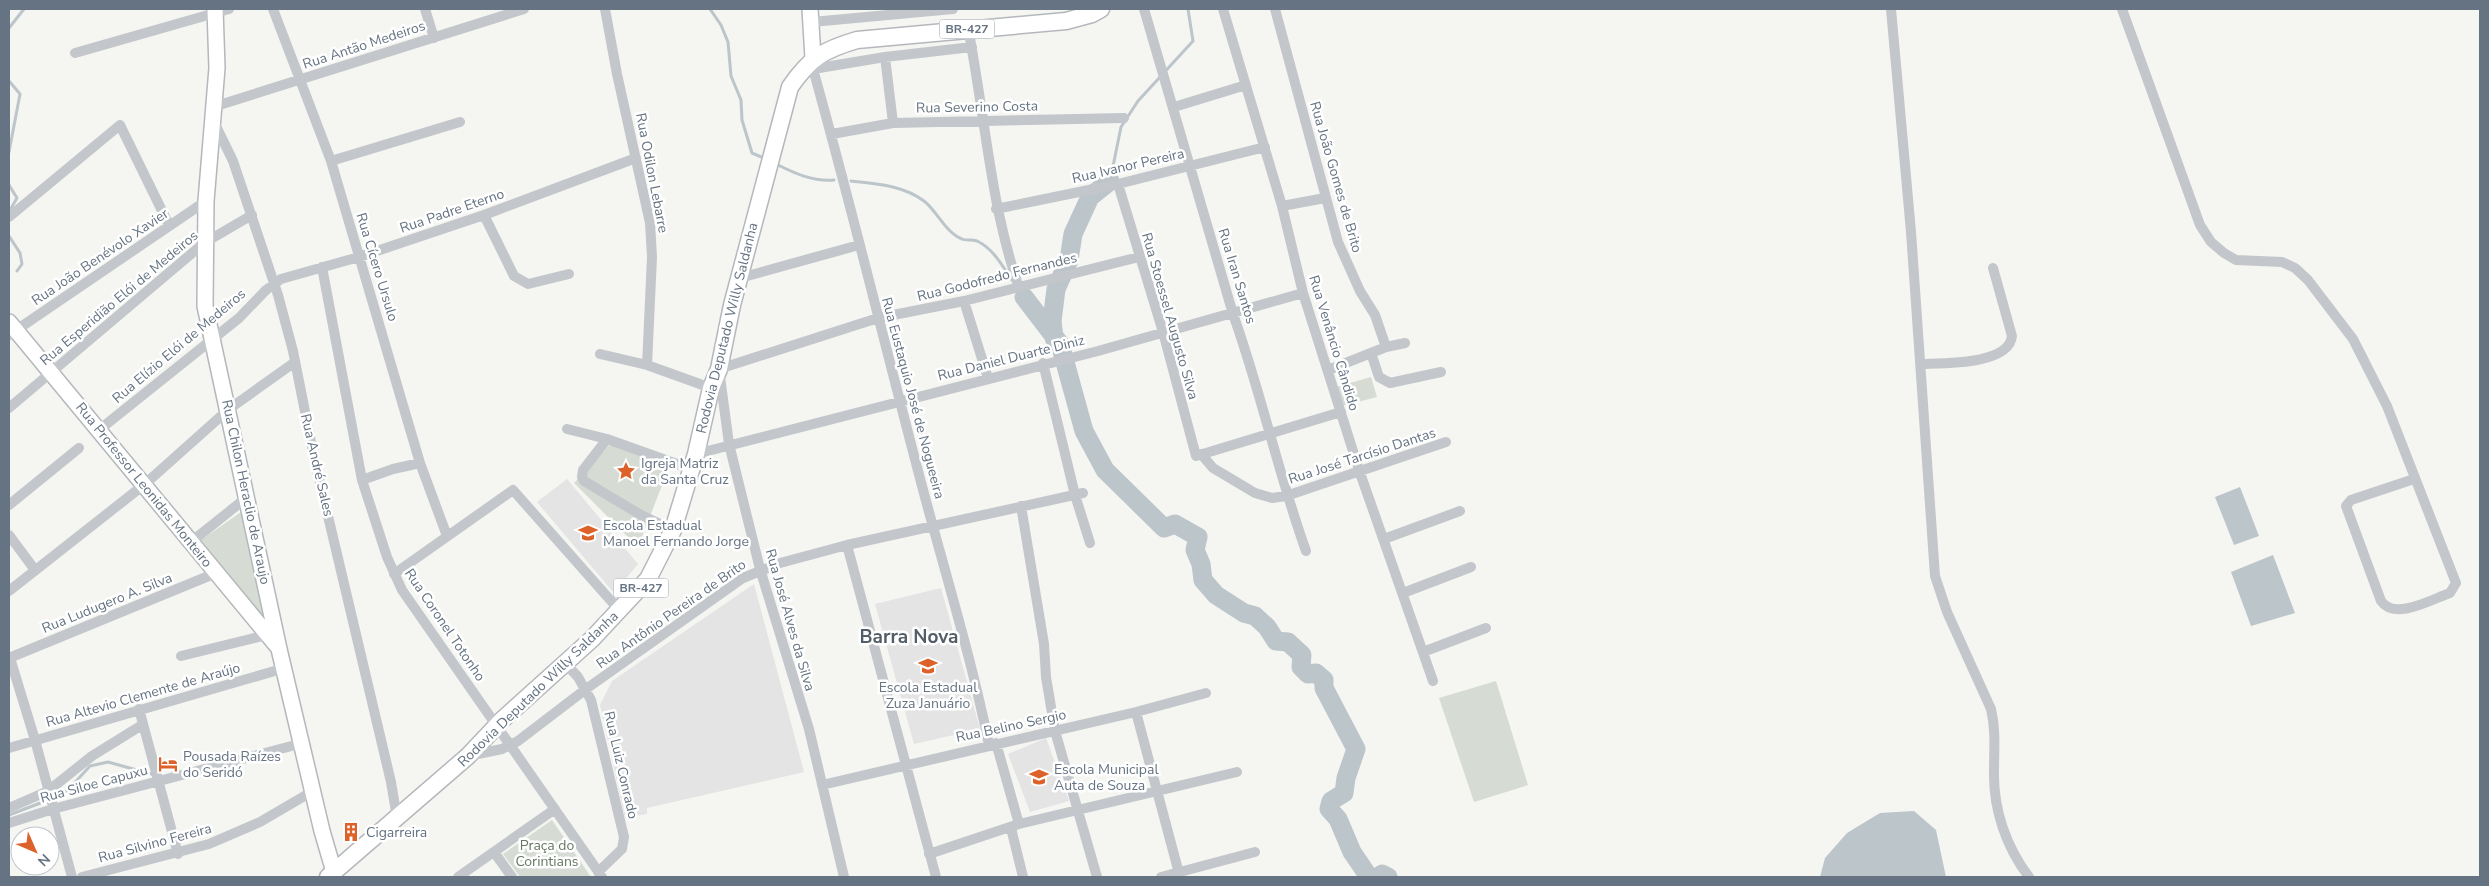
<svg xmlns="http://www.w3.org/2000/svg" width="2489" height="886" viewBox="0 0 2489 886" font-family="'Nunito Sans',sans-serif">
	<style>
		.built { fill: #e3e4e3 }
		.green { fill: #d6dcd3 }
		.water { fill: #bcc5ca }
		.lines { fill: none; stroke-linecap: round; stroke-linejoin: round }
		.stream { stroke: #bcc5ca; stroke-width: 3 }
		.river { stroke: #bcc5ca; stroke-width: 19 }
		.secondary-casing { stroke: #b3b8bc; stroke-width: 18 }
		.primary-casing { stroke: #b4b8bc; stroke-width: 19 }
		.street { stroke: #c3c6ca; stroke-width: 10 }
		.secondary { stroke: #fff; stroke-width: 15 }
		.primary { stroke: #fff; stroke-width: 16 }
		.labels { text-anchor: middle; dominant-baseline: central; stroke-width: 5; stroke-linejoin: round; paint-order: stroke }
		.shield { fill: #fff; stroke: #939da8; stroke-width: 1 }
		.shield-label { font-size: 12px; font-weight: bold; fill: #657382 }
		.street-label { font-size: 14px; fill: #657382; stroke: #fff }
		.poi-label { font-size: 14px; fill: #657382; stroke: #fff; text-anchor: start }
		.park-label { font-size: 14px; fill: #677964; stroke: #fff }
		.district-label { font-size: 19px; font-weight: bold; fill: #535d67; stroke: #fff }
	</style>
	<rect width="100%" height="100%" fill="#f5f5f2"/>
	<!-- built -->
	<path class="built" d="M567,479L638,564L614,593L537,502Z
		M754,584L804,772L647,808V814L625,818L600,705L612,681Z
		M941,588L980,729L914,744L875,604Z
		M1046,738L1069,801L1030,812L1008,754Z"/>
	<!-- green -->
	<path class="green" d="M1371,377L1377,397L1342,406L1336,387Z
		M613,441L670,465L638,547L574,483Z
		M244,510L268,623L201,540Z
		M1496,681L1528,785L1474,802L1439,698Z
		M552,820L591,877H520L503,854Z"/>
	<!-- water -->
	<path class="water" d="M2240,487L2259,536L2234,545L2215,497Z
		M2273,555L2295,613L2251,626L2231,572Z
		M1914,811L1936,830L1946,877H1820L1825,858L1847,833L1880,813Z"/>
	<g class="lines">
		<!-- stream -->
		<path class="stream" d="M710,9L721,25L728,42L731,76L741,100L742,120L752,153L766,159
			M9,28L24,9
			M9,81L20,94L9,152
			M776,164C794,173 813,182 834,180
			M851,181C876,184 903,185 924,201C937,211 945,232 962,239C966,241 972,239 977,241C993,248 1003,267 1012,280
			M1110,181L1121,127L1138,101L1193,41L1188,9
			M9,185L17,198L9,212
			M9,236L20,253L22,264L17,271
			M1019,290L1024,297
			M9,815L56,797L68,790L90,766L108,762L155,775"/>
		<!-- river -->
		<path class="river" d="M1024,297L1060,344L1084,431L1105,470L1164,528L1175,524L1198,537L1195,550L1201,564L1203,580L1216,595L1244,613L1255,616L1267,627L1276,641L1288,642L1302,655L1301,667L1308,674L1316,673L1324,680V688L1356,749L1346,778L1344,793L1331,801L1329,809L1338,819L1352,852L1369,877
			M1054,338L1052,321L1056,289L1069,260L1073,234L1090,197L1110,181
			M1378,877L1382,874L1388,877"/>
		<!-- secondary casing -->
		<g class="secondary-casing">
			<path id="secondary" d="M215,9L217,68L206,201L205,306L279,649L322,831L334,872
				M810,9L813,58
				M9,322L277,646"/>
		</g>
		<!-- primary casing -->
		<g class="primary-casing">
			<path id="primary" d="M328,877L468,756L502,720L592,639L648,579L673,530L696,454L711,388L719,369L732,305L790,87C810,58 823,50 857,40L1066,21L1092,14L1101,9"/>
		</g>
		<!-- street -->
		<path class="street" d="M273,9L331,161L420,463L447,536
			M425,9L434,38
			M605,9L617,74L650,223L652,257L647,365L711,388
			M1144,9L1233,314C1261,392 1278,473 1306,551
			M1223,9L1282,206L1303,293L1359,470L1433,681
			M1275,9L1338,242L1360,291L1375,315L1386,347
			M1891,9L1911,232L1935,576L1947,612L1991,709C1996,730 1994,749 1994,770C1993,809 2006,847 2029,877
			M2122,9L2200,225L2211,242L2224,253L2236,260L2282,262L2295,268L2308,280L2353,339L2387,406L2456,583L2450,593C2432,599 2395,621 2381,601L2346,506L2351,500L2414,479
			M812,22L953,9
			M968,28C985,115 990,202 1018,285
			M75,53L229,9
			M885,57L893,123
			M813,59V69C850,201 882,334 917,467C941,560 970,651 989,745
			M813,69L885,57L972,47
			M213,107L524,9
			M1174,107L1246,85
			M213,120L233,161L278,295L293,351L314,457L391,782L397,818
			M832,134L893,123L1124,118
			M331,161L460,122
			M1118,184L1163,332L1196,456L1341,412
			M1282,206L1325,198
			M996,209L1118,184L1265,147
			M484,215L514,276L528,284L569,274
			M9,217L120,125L169,225
			M322,267L362,480L387,557L402,590L602,877
			M740,278L859,245
			M964,301L988,378
			M9,335L206,201
			M1371,353L1379,377L1390,383L1441,372
			M600,354L647,365
			M1043,363L1075,495L1090,543
			M1921,364C1943,363 2009,365 2012,336L1993,268
			M1328,370L1386,347L1405,343
			M9,408L204,243L252,215
			M567,429L607,439L691,469
			M99,430L239,318L266,290L281,279L359,257L484,215L636,158
			M607,439L583,470L582,477L584,481L641,515L673,530
			M696,454L1098,351L1303,293
			M1201,454L1213,468L1255,493L1272,498L1286,496L1446,442
			M362,480L393,469L420,463
			M9,505L79,448
			M1021,506L1044,644L1046,677L1055,731L1097,877
			M9,535L35,570
			M1384,539L1460,511
			M191,542L246,498
			M847,545L936,877
			M394,574L513,490L620,611
			M9,591L145,484L229,409L295,362
			M1403,593L1471,567
			M1423,652L1486,628
			M181,656L267,635
			M9,658L216,573
			M10,658L35,740L72,877
			M565,663L578,677L591,700L624,837L622,849L598,872
			M139,709L178,854
			M1136,712L1180,877
			M996,743L1019,824
			M9,748L285,668
			M468,756L502,749L518,741L586,689L743,578L780,563L847,545L1083,493
			M822,785L1136,712L1206,693
			M9,808L48,791L92,756L142,725
			M9,823L53,809L303,743
			M1011,828L1023,877
			M494,852L512,877
			M929,854L1019,824L1237,772
			M82,877L209,844L260,822L313,791
			M458,877L555,809
			M844,877L809,729L760,569L729,444L719,369L878,318L964,301L1139,257
			M1161,877L1255,852"/>
		<!-- secondary -->
		<use href="#secondary" class="secondary"/>
		<!-- primary -->
		<use href="#primary" class="primary"/>
	</g>
	<!-- icons -->
	<defs>
		<g id="sight-bare" transform="scale(1.5)"><path d="M0-6L1.8-2.2L6-1.7L2.9 1.2L3.7 5.4L0 3.3L-3.7 5.4L-2.9 1.2L-6-1.7L-1.8-2.2Z" fill="#dd622a" stroke="#fff" stroke-width="2.5" paint-order="stroke"/></g>
		<g id="school-bare" transform="scale(1.5)"><path d="M0-5L7-2L0 1L-7-2ZM-4 1L0 2.5L4 1V4Q0 6-4 4Z" fill="#dd622a" stroke="#fff" stroke-width="2.5" paint-order="stroke"/></g>
		<g id="hotel-bare" transform="scale(1.5)"><path d="M-6-4.5h1.5V1H6V5H4.5V3h-9V5H-6ZM-4 0a1.8 1.8 0 1 1 3.6 0ZM.5 0V-2.5h3Q6-2.5 6 0Z" fill="#dd622a" stroke="#fff" stroke-width="2.5" paint-order="stroke"/></g>
		<g id="building-bare" transform="scale(1.5)"><path d="M-4-6H4V6H1V3H-1V6H-4ZM-2.5-4.3h1.7v1.8h-1.7ZM.8-4.3h1.7v1.8H.8ZM-2.5-1h1.7V.8h-1.7ZM.8-1h1.7V.8H.8Z" fill="#dd622a" stroke="#fff" stroke-width="2.5" paint-order="stroke"/></g>
	</defs>
	<g fill-rule="evenodd">
		<use href="#sight-bare" x="626" y="471"/>
		<use href="#school-bare" x="588" y="533"/>
		<use href="#school-bare" x="928" y="666"/>
		<use href="#hotel-bare" x="168" y="764"/>
		<use href="#school-bare" x="1039" y="777"/>
		<use href="#building-bare" x="351" y="832"/>
	</g>
	<g class="labels">
		<!-- shield labels -->
		<g class="shield">
			<rect x="939.5" y="19.5" width="55" height="19" rx="4"/>
			<rect x="613.5" y="578.5" width="55" height="19" rx="4"/>
		</g>
		<g class="shield-label">
			<text x="967" y="29">BR-427</text>
			<text x="641" y="588">BR-427</text>
		</g>
		<!-- street labels -->
		<g class="street-label">
			<text transform="translate(364 45) rotate(-18)">Rua Antão Medeiros</text>
			<text transform="translate(977 107) rotate(-1)">Rua Severino Costa</text>
			<text transform="translate(1128 166) rotate(-13)">Rua Ivanor Pereira</text>
			<text transform="translate(652 173) rotate(79)">Rua Odilon Lebarre</text>
			<text transform="translate(1336 177) rotate(74)">Rua João Gomes de Brito</text>
			<text transform="translate(452 211) rotate(-19)">Rua Padre Eterno</text>
			<text transform="translate(100 257) rotate(-34)">Rua João Benévolo Xavier</text>
			<text transform="translate(377 267) rotate(73)">Rua Cícero Ursulo</text>
			<text transform="translate(1237 276) rotate(73)">Rua Iran Santos</text>
			<text transform="translate(997 277) rotate(-14)">Rua Godofredo Fernandes</text>
			<text transform="translate(119 298) rotate(-40)">Rua Esperidião Elói de Medeiros</text>
			<text transform="translate(1170 316) rotate(74)">Rua Stoessel Augusto Silva</text>
			<text transform="translate(727 328) rotate(-76)">Rodovia Deputado Willy Saldanha</text>
			<text transform="translate(1334 343) rotate(73)">Rua Venâncio Cândido</text>
			<text transform="translate(179 346) rotate(-40)">Rua Elízio Elói de Medeiros</text>
			<text transform="translate(1011 358) rotate(-14)">Rua Daniel Duarte Diniz</text>
			<text transform="translate(913 398) rotate(75)">Rua Eustaquio José de Nogueeira</text>
			<text transform="translate(1362 456) rotate(-18)">Rua José Tarcísio Dantas</text>
			<text transform="translate(317 465) rotate(77)">Rua André Sales</text>
			<text transform="translate(144 485) rotate(51)">Rua Professor Leonidas Monteiro</text>
			<text transform="translate(246 492) rotate(78)">Rua Chilon Heraclio de Araujo</text>
			<text transform="translate(107 603) rotate(-22)">Rua Ludugero A. Silva</text>
			<text transform="translate(671 614) rotate(-35)">Rua Antônio Pereira de Brito</text>
			<text transform="translate(790 620) rotate(74)">Rua José Alves da Silva</text>
			<text transform="translate(445 625) rotate(56)">Rua Coronel Totonho</text>
			<text transform="translate(538 689) rotate(-44)">Rodovia Deputado Willy Saldanha</text>
			<text transform="translate(143 695) rotate(-16)">Rua Altevio Clemente de Araújo</text>
			<text transform="translate(1011 726) rotate(-12)">Rua Belino Sergio</text>
			<text transform="translate(621 765) rotate(77)">Rua Luiz Conrado</text>
			<text transform="translate(94 784) rotate(-15)">Rua Siloe Capuxu</text>
			<text transform="translate(155 843) rotate(-15)">Rua Silvino Fereira</text>
		</g>
		<!-- poi labels -->
		<g class="poi-label">
			<text x="641" y="463">Igreja Matriz<tspan x="641" dy="16">da Santa Cruz</tspan></text>
			<text x="603" y="525">Escola Estadual<tspan x="603" dy="16">Manoel Fernando Jorge</tspan></text>
			<text x="928" y="687" text-anchor="middle">Escola Estadual<tspan x="928" dy="16">Zuza Januário</tspan></text>
			<text x="183" y="756">Pousada Raízes<tspan x="183" dy="16">do Seridó</tspan></text>
			<text x="1054" y="769">Escola Municipal<tspan x="1054" dy="16">Auta de Souza</tspan></text>
			<text x="366" y="832">Cigarreira</text>
		</g>
		<!-- park labels -->
		<g class="park-label">
			<text x="547" y="845">Praça do<tspan x="547" dy="16">Corintians</tspan></text>
		</g>
		<!-- district labels -->
		<g class="district-label">
			<text x="909" y="637">Barra Nova</text>
		</g>
	</g>
	<!-- border -->
	<rect width="2489" height="886" fill="none" stroke="#657382" stroke-width="20"/>
	<!-- north arrow -->
	<g transform="translate(35 851) rotate(135)"><circle r="24" fill="#ffffff" stroke="#c1c7cd"/>
	<path d="M0-4L9 19L0 12L-9 19Z" fill="#dd622a"/>
	<text y="-8" font-size="14" font-weight="bold" text-anchor="middle" fill="#657382">N</text>
	</g>
</svg>
